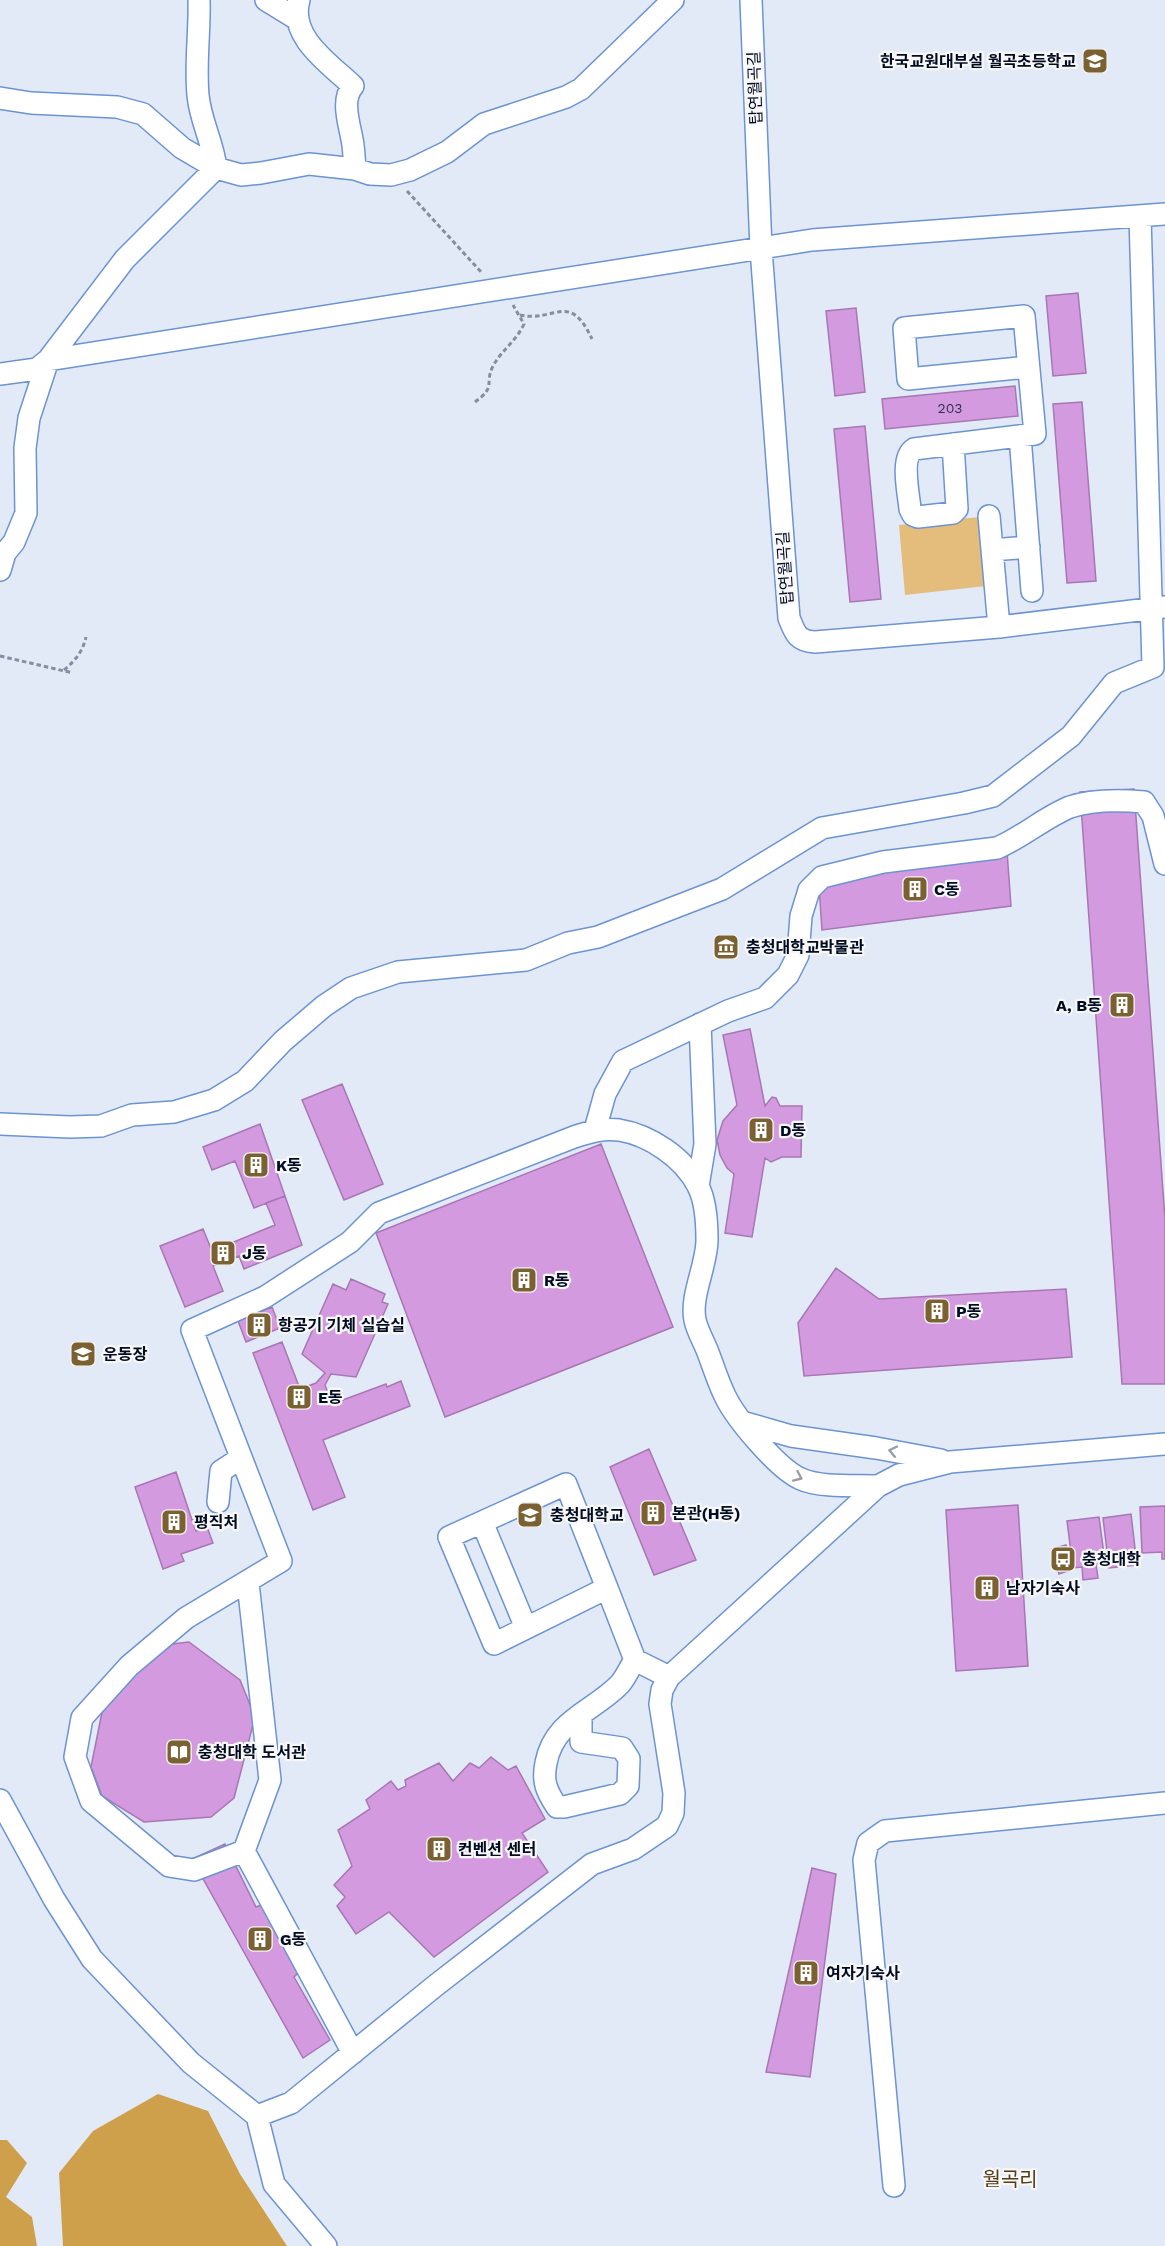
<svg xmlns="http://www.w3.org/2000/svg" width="1165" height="2246" viewBox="0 0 1165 2246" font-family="'Work Sans','Noto Sans KR',sans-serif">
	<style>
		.green { fill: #e4bd7d }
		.forest { fill: #cfa04c }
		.building { fill: #d39ae0; stroke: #a877b3; stroke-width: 1.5 }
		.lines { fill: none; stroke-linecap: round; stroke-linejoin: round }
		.minor-casing { stroke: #6c93d2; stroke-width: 24 }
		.path { stroke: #858ea0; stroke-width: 3; stroke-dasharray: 4.5 3; stroke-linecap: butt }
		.minor { stroke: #fff; stroke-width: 21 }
		.oneway { stroke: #999da7 }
		.labels { text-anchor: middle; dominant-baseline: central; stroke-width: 4.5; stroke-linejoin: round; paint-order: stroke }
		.number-label { font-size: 14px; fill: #362f52 }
		.poi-label { font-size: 16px; font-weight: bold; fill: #010b22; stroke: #f7f7f7; text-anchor: start }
		.street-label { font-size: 16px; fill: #010b22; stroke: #f7f7f7 }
		.quarter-label { font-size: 20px; fill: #523d18; stroke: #f7f7f7 }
	</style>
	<rect width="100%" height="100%" fill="#e2eaf8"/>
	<!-- green -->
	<path class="green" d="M980,517L986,586L905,595L899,525Z"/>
	<!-- forest -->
	<path class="forest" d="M158,2094L208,2111L240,2174L287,2246H63L59,2173L93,2131Z
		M0,2140H7L27,2163L6,2197L32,2217L37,2246H0Z"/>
	<!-- building -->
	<path class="building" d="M1078,293L1086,373L1053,376L1046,296Z
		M856,308L865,392L835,396L826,311Z
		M1015,386L1018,416L885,429L882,399Z
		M1082,402L1096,581L1067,583L1053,404Z
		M865,426L881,599L850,602L834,429Z
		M1134,789L1165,1219V1384H1122L1080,792Z
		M1007,851L1011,906L822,930L818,871Z
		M750,1029L765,1106L772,1097L776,1098L780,1106H802L801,1157H782L771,1162L765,1158L752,1237L725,1233L734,1174L727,1168L720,1155L717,1140L723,1121L737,1105L723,1035Z
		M342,1084L383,1184L344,1200L302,1100Z
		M260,1124L285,1196L254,1208L235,1161L212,1170L203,1147Z
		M601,1144L673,1327L445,1417L376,1233Z
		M285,1196L302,1245L244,1269L239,1256L213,1266L223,1291L185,1307L160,1246L203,1229L212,1251L275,1225L266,1203Z
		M836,1268L879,1299L1066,1289L1072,1357L804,1376L798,1323Z
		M351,1279L385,1294L382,1302L388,1304L356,1377L331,1374L325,1385L332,1404L386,1384L387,1387L401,1381L410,1406L323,1440L345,1497L313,1510L253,1353L282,1342L300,1389L316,1383L325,1373L302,1354L333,1284L346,1290Z
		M272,1307L280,1328L246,1342L238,1321Z
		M649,1449L696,1560L654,1575L610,1467Z
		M176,1472L192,1520L199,1518L201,1524L194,1526L196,1531L207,1527L213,1543L181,1554L184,1561L163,1569L135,1487Z
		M1018,1505L1028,1666L956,1671L946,1510Z
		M1165,1506V1559H1162V1552L1142,1553L1140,1507Z
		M1131,1514L1137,1565L1109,1568L1103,1518Z
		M1099,1517L1105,1562L1096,1564L1098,1578L1083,1580L1082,1567L1073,1568L1067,1521Z
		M1066,1545L1073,1569L1059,1574L1052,1549Z
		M189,1642L240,1680L255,1717L234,1798L211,1817L144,1822L102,1796L91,1767L106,1692L153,1646Z
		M491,1757L508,1770L516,1766L545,1819L522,1833L548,1872L434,1957L389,1912L356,1934L337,1906L345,1897L334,1885L352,1866L338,1830L370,1809L366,1800L391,1781L398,1790L406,1786L405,1780L439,1763L453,1781L470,1763L479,1768Z
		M225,1844L256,1907L264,1904L300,1971L294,1977L330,2040L303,2058L192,1859Z
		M812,1868L836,1874L810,2077L766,2072Z"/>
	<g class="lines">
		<!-- minor casing -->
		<g class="minor-casing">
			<path id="minor" d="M266,0L297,19
				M299,0C288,37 330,64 353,86C341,99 349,123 352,139C354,148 354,159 355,169
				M751,0L761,249L789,618C795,633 797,641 815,642L999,627L1165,607
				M0,98L31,103L117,107L143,114L182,148L216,168L241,175L261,173L309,164L355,169L370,174L391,175L410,170L447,152L484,124L566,97L581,89L673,0
				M0,374L37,369L48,360L812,240L1165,214
				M1020,436L1032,591
				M953,444L957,509L953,513L918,517L913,515L910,509C909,495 900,458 914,449L1035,434L1024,316L904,328L908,379L1028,367
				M989,516L999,627
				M992,550L1029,547
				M0,570L5,553L14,542L26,513L25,448L29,418L48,360L125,259L216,168C213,142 200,120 198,95C195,63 200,31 199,0
				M0,1124L70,1127L101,1126L132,1115L174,1112L214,1100L245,1081L283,1041L324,1006L351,988L398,972L526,960L568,943L598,937L722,889L822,828L964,803L993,796L1071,736L1114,683L1153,667L1140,216
				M595,1130L605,1094L623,1061L728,1011L765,998L788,975L798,955L801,916L809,890L822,877L883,862L997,848C1023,837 1045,817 1070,807C1093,799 1121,800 1144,802L1153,816L1165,864
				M698,1186L705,1144L700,1024
				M742,1422L791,1436L876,1448L941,1460
				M218,1502L221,1471L241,1458
				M482,1522L526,1628
				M607,1588L566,1484L449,1537L494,1644L607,1588L635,1660L669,1677
				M581,1714V1742L622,1748L629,1759L628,1786L620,1794L564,1807H557C547,1792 542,1782 546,1763C554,1720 593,1712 620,1684C626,1677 630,1667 635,1660
				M0,1800L54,1899L92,1959L191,2063L257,2116L274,2184L326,2246
				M244,1851L270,1780L248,1583
				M353,2053L244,1851L194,1870L169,1866L91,1801L75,1757L82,1718L129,1666L186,1618L281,1561L192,1330L265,1297L350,1242L379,1213L574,1137C589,1132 603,1128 619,1130C650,1135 684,1158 698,1186C706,1201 707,1223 707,1240C707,1265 690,1296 695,1320C697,1330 703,1340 707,1350C713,1365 718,1382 725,1396C736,1419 778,1469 801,1479C821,1488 856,1485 878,1486
				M257,2116L291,2103L435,1986L592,1864L633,1849L667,1826L673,1813L674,1793L660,1704L662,1690L669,1677L878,1486L899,1475L950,1462L1165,1444
				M894,2186L864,1860L868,1843L885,1831L1165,1803"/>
		</g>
		<!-- path -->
		<path class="path" d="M407,191L482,273
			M520,315C555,323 569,290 592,339
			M475,402C497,386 484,384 493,366C501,351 517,340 524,324L513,305
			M0,656L73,673
			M64,670C75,661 83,651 86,637"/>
		<!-- minor -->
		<use href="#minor" class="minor"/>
	</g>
	<!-- one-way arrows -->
	<defs><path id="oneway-chevron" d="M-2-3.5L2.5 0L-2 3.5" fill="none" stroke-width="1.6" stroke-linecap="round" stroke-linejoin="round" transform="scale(1.5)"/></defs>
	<g class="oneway">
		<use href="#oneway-chevron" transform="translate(893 1451) rotate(-168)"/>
		<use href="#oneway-chevron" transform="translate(798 1477) rotate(24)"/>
	</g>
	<!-- icons -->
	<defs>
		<g id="school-square" transform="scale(1.35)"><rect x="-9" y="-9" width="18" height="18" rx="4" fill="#7b6032" stroke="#f7f7f7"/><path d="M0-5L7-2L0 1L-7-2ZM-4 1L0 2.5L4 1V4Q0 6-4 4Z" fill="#fff"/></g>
		<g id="building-square" transform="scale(1.35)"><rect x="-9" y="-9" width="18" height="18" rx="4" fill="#7b6032" stroke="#f7f7f7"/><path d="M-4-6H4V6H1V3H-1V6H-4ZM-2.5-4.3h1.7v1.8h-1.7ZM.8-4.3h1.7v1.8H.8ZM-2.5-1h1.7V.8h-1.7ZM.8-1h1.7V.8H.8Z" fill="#fff"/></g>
		<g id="museum-square" transform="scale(1.35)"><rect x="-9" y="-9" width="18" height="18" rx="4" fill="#7b6032" stroke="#f7f7f7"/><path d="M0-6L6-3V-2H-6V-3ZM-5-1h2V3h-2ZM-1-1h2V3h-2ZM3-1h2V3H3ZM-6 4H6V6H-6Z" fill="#fff"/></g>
		<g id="university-square" transform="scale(1.35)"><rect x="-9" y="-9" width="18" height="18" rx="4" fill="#7b6032" stroke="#f7f7f7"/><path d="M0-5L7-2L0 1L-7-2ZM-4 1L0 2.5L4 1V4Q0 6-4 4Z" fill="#fff"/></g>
		<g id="bus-square" transform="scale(1.35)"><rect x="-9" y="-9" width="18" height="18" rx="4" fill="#7b6032" stroke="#f7f7f7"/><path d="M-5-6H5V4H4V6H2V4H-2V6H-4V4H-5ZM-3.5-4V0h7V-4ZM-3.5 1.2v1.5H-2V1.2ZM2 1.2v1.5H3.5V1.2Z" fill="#fff"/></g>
		<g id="library-square" transform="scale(1.35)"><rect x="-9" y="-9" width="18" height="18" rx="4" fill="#7b6032" stroke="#f7f7f7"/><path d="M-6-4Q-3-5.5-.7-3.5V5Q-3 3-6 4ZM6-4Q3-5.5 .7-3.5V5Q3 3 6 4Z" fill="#fff"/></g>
	</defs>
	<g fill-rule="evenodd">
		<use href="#school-square" x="1095" y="61"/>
		<use href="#building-square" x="915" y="889"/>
		<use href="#museum-square" x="726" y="947"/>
		<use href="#building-square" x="1122" y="1005"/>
		<use href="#building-square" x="761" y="1130"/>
		<use href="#building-square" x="256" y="1165"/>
		<use href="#building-square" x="223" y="1253"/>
		<use href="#building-square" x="524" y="1280"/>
		<use href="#building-square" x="937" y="1311"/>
		<use href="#building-square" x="259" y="1325"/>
		<use href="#school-square" x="83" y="1354"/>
		<use href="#building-square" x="299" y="1397"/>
		<use href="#building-square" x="653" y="1513"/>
		<use href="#university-square" x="530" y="1515"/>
		<use href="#building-square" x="174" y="1522"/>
		<use href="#bus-square" x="1063" y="1559"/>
		<use href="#building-square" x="987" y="1588"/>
		<use href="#library-square" x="179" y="1752"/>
		<use href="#building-square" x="439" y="1849"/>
		<use href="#building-square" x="260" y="1939"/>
		<use href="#building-square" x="806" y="1973"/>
	</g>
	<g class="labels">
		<!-- number labels -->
		<g class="number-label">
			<text x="950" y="408">203</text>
		</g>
		<!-- poi labels -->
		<g class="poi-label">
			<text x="1076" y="61" text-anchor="end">한국교원대부설 월곡초등학교</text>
			<text x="934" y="889">C동</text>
			<text x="746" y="947">충청대학교박물관</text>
			<text x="1102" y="1005" text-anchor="end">A, B동</text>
			<text x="780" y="1130">D동</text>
			<text x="276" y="1165">K동</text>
			<text x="242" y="1253">J동</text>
			<text x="544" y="1280">R동</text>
			<text x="956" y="1311">P동</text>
			<text x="278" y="1325">항공기 기체 실습실</text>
			<text x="103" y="1354">운동장</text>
			<text x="318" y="1397">E동</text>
			<text x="672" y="1513">본관(H동)</text>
			<text x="550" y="1515">충청대학교</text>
			<text x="194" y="1522">평직처</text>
			<text x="1082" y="1559">충청대학</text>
			<text x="1006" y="1588">남자기숙사</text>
			<text x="198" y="1752">충청대학 도서관</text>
			<text x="458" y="1849">컨벤션 센터</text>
			<text x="280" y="1939">G동</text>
			<text x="826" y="1973">여자기숙사</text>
		</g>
		<!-- street labels -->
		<g class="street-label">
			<text transform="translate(755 88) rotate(-92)">탑연월곡길</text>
			<text transform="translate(785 568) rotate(-94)">탑연월곡길</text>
		</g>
		<!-- quarter labels -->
		<g class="quarter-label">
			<text x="1010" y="2179">월곡리</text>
		</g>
	</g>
</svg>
